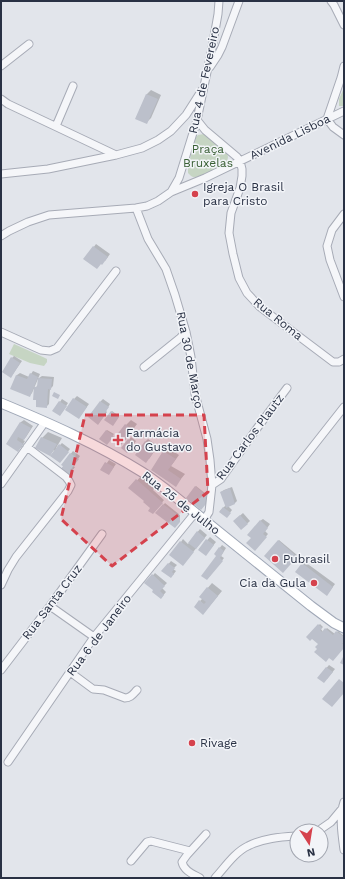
<svg xmlns="http://www.w3.org/2000/svg" width="345" height="879" viewBox="0 0 345 879" font-family="'Work Sans',sans-serif">
	<style>
		.green { fill: #c6d5c3 }
		.shadow { fill: #0003 }
		.building { fill: #bcc0cb }
		.lines { fill: none; stroke-linecap: round; stroke-linejoin: round }
		.minor-casing { stroke: #a7abb6; stroke-width: 9 }
		.major-casing { stroke: #a0a8b7; stroke-width: 11 }
		.minor { stroke: #f5f6f9; stroke-width: 7 }
		.major { stroke: #fff; stroke-width: 9 }
		.marked { fill: #d5424d; fill-opacity: 0.2; stroke: #d5424d; stroke-width: 3; stroke-dasharray: 8 5; stroke-linejoin: round }
		.poi-dot { fill: #d5424d; stroke: #f2f4f8; stroke-width: 1.5 }
		.labels { text-anchor: middle; dominant-baseline: central; stroke-width: 3; stroke-linejoin: round; paint-order: stroke }
		.street-label { font-size: 12px; fill: #293144; stroke: #f2f4f8 }
		.park-label { font-size: 12px; fill: #3a6035; stroke: #f2f4f8 }
		.poi-label { font-size: 12px; fill: #293144; stroke: #f2f4f8; text-anchor: start }
	</style>
	<rect width="100%" height="100%" fill="#e2e5eb"/>
	<!-- green -->
	<path class="green" d="M344,88V106H339V99Z
		M204,134L207,135L227,152L228,157L227,162C222,166 199,179 193,177C192,177 189,174 188,173V166L196,137L198,135Z
		M14,344L43,357L47,359V362L44,366L30,363L9,354Z"/>
	<!-- shadow -->
	<path class="shadow" d="M151,90L161,95L151,118L147,122L136,118L147,94Z
		M96,244L110,254L105,261L85,259Z
		M14,356L22,361L13,374L12,358Z
		M33,371L40,374L32,393L29,396L12,388L17,375L20,373L29,377Z
		M42,376L54,377L53,386L50,389L49,404L46,407L35,388L38,385L39,378Z
		M77,396L89,404L81,415L74,399Z
		M62,399L68,403L62,412L54,411Z
		M103,399L110,404L106,411L107,412L98,424L101,401Z
		M112,411L119,416L113,425L106,419Z
		M24,420L33,426L26,437L23,440L25,441L21,448L8,444L21,422Z
		M131,420L137,424L126,439L121,444L126,425Z
		M107,430L114,434L107,443L101,439Z
		M48,432L62,438L56,448H57L62,443L70,449L62,459L54,450L50,455L42,438Z
		M131,437L136,441L130,449L129,440Z
		M148,439L158,446L149,459L145,442Z
		M168,448L179,455L171,466L185,474L176,485L152,470L164,452Z
		M73,451L80,456L73,466L75,467L72,471L62,465Z
		M109,460L116,464L111,471L102,470Z
		M145,472L159,483L153,490L164,500L155,511L151,494L130,488Z
		M196,486L206,494V502L201,508L187,498Z
		M232,487L237,501L235,503L228,506L232,510L229,514L220,511L226,505L221,492L224,490Z
		M165,503L180,515V520L175,527L157,513Z
		M243,513L250,521L241,529L234,521Z
		M263,519L270,524L265,531L268,534L257,547L252,538L260,521Z
		M200,529L207,535L185,562L181,542L183,539L188,544Z
		M210,537L216,542L208,552L199,549Z
		M279,540L297,555L283,571L265,556Z
		M222,545L226,548L221,556L224,558L209,577L218,556L215,554Z
		M171,561L177,565L173,569L176,571L173,575L163,571Z
		M305,562L335,584L329,592L302,564Z
		M155,573L167,583L162,588L166,592L161,598L154,590L146,583Z
		M212,583L222,591L207,609L200,601L203,598L200,597Z
		M320,624L323,627L321,629L323,632L327,628L335,634L338,631L344,636V640L342,642L344,643V647L320,644L312,638L307,637Z
		M329,665L335,669L327,679L318,678Z"/>
	<!-- building -->
	<path class="building" d="M146,94L158,99L147,124L135,119Z
		M93,246L108,257L102,265L101,264L97,269L83,259Z
		M11,357L20,363L11,378L2,372Z
		M30,373L38,377L30,397L10,389L16,375L27,379Z
		M38,378L52,379L51,390L48,389L47,408L36,407V400H33L34,387H37Z
		M54,392L60,395L58,399L52,396Z
		M73,398L87,407L79,419L65,410Z
		M59,401L67,406L60,416L52,411Z
		M100,401L109,407L104,414L105,415L98,425L88,417Z
		M111,411L119,417L113,426L104,420Z
		M20,422L31,428L24,440L18,437L17,440L23,444L18,452L6,444Z
		M125,424L133,430L121,445L113,440Z
		M106,430L114,436L107,445L99,439Z
		M41,437L57,444L50,456L35,448Z
		M128,439L134,444L127,453L121,448Z
		M145,441L156,449L146,463L135,455Z
		M59,444L69,452L60,463L50,456Z
		M163,451L176,459L168,470L181,479L176,487L151,470Z
		M70,453L79,459L71,469L73,470L70,475L61,469L63,466L61,465Z
		M105,462L114,467L109,475L100,470Z
		M136,479L163,503L153,514L148,511L150,508L143,502L144,501L128,488Z
		M195,486L206,495V504L201,510L186,498Z
		M230,488L235,504L226,508L220,492Z
		M163,504L179,516L180,519V522L175,528L155,513Z
		M223,507L231,513L227,518L219,512Z
		M240,515L248,524L241,530L233,521Z
		M260,520L268,528L263,534L267,537L255,551L246,543L251,538L247,535Z
		M197,531L205,538L196,549L188,543Z
		M206,539L214,545L206,556L198,550Z
		M278,540L297,557L283,573L264,556Z
		M180,541L194,552L183,566L169,555Z
		M219,547L224,551L220,558L223,561L207,580L201,576L216,556L214,554Z
		M168,563L175,568L172,572L174,574L171,578L161,571Z
		M302,563L333,587L327,596L295,572Z
		M152,574L165,586L160,591L164,595L161,599L152,592L153,590L144,583Z
		M207,587L218,596L203,615L194,607L199,600L204,604L206,602L199,597Z
		M318,624L322,628L320,630L322,632L325,628L333,635L336,631L344,637V641L342,643L344,645V648L333,661L329,658L326,662L314,652L317,649L315,647L318,644L312,639L310,641L306,637Z
		M344,655V665L340,663Z
		M326,667L333,672L324,683L317,678Z
		M339,679L344,683V693L332,707L322,699Z"/>
	<g class="lines">
		<!-- minor casing -->
		<g class="minor-casing">
			<path id="minor" d="M331,1L334,5L344,25
				M1,66L29,44
				M344,66L341,78L327,119L333,127L344,135
				M210,67L218,55L222,47L239,1
				M1,99L8,104L116,155
				M197,120L205,130L237,157L240,161L242,169V176L240,188L231,213L229,233L233,254L239,278L247,293L260,307L333,362H339L344,359
				M56,126L73,86
				M1,174L48,169L116,155L142,148L158,140L171,131L186,115L202,90
				M171,192L205,178L344,111
				M136,208L148,239L166,269L175,295L186,332L191,357L195,394L207,439L210,460L212,485L209,512L204,520
				M344,214L332,230L327,246L330,260L344,297
				M1,236L9,231L28,222L49,215L136,208L147,206L158,201L171,192L179,178L197,120L212,48L218,14L219,1
				M1,332L41,350L50,351L57,348L116,271
				M144,367L180,338L186,332
				M296,468L344,407
				M1,484L45,422
				M212,485L221,479L255,431L287,388
				M1,585L8,570L16,557L68,491L71,485L69,481L66,477L27,447
				M50,606L94,637
				M1,670L50,606L102,534
				M70,672L93,689L104,690L125,698C131,698 133,694 137,690
				M8,762L94,637L195,513
				M344,802C339,817 342,835 344,850
				M318,831L331,822L341,810
				M131,861L147,842L151,841L190,851
				M200,878C193,874 184,871 182,862L187,855L206,834
				M215,878C225,867 235,852 248,846C263,838 281,837 297,836"/>
		</g>
		<!-- major casing -->
		<g class="major-casing">
			<path id="major" d="M1,403C49,423 97,444 142,472C150,477 159,484 167,490L311,606L334,623L344,628"/>
		</g>
		<!-- minor -->
		<use href="#minor" class="minor"/>
		<!-- major -->
		<use href="#major" class="major"/>
	</g>
	<!-- marked area -->
	<path class="marked" d="M85,415H204L208,492L112,566L61,519Z"/>
	<!-- markers -->
	<g class="poi-dot">
		<circle cx="195" cy="194" r="4"/>
		<path d="M116 434h4v4h4v4h-4v4h-4v-4h-4v-4h4z"/>
		<circle cx="275" cy="559" r="4"/>
		<circle cx="314" cy="583" r="4"/>
		<circle cx="192" cy="743" r="4"/>
	</g>
	<g class="labels">
		<!-- street labels -->
		<g class="street-label">
			<text transform="translate(204 80) rotate(-78)">Rua 4 de Fevereiro</text>
			<text transform="translate(290 137) rotate(-26)">Avenida Lisboa</text>
			<text transform="translate(278 319) rotate(39)">Rua Roma</text>
			<text transform="translate(190 360) rotate(79)">Rua 30 de Março</text>
			<text transform="translate(250 437) rotate(-53)">Rua Carlos Plautz</text>
			<text transform="translate(181 503) rotate(38)">Rua 25 de Julho</text>
			<text transform="translate(52 602) rotate(-53)">Rua Santa Cruz</text>
			<text transform="translate(99 635) rotate(-53)">Rua 6 de Janeiro</text>
		</g>
		<!-- park labels -->
		<g class="park-label">
			<text x="208" y="149">Praça<tspan x="208" dy="14">Bruxelas</tspan></text>
		</g>
		<!-- poi labels -->
		<g class="poi-label">
			<text x="203" y="187">Igreja O Brasil<tspan x="203" dy="14">para Cristo</tspan></text>
			<text x="126" y="433">Farmácia<tspan x="126" dy="14">do Gustavo</tspan></text>
			<text x="283" y="559">Pubrasil</text>
			<text x="306" y="583" text-anchor="end">Cia da Gula</text>
			<text x="200" y="743">Rivage</text>
		</g>
	</g>
	<!-- border -->
	<rect width="345" height="879" fill="none" stroke="#293144" stroke-width="4"/>
	<!-- north arrow -->
	<g transform="translate(309 843) rotate(168)"><circle r="19" fill="#f2f4f8" stroke="#a2a6b0"/>
	<path d="M0-3L7 15L0 10L-7 15Z" fill="#d5424d"/>
	<text y="-6" font-size="11" font-weight="bold" text-anchor="middle" fill="#293144">N</text>
	</g>
</svg>
